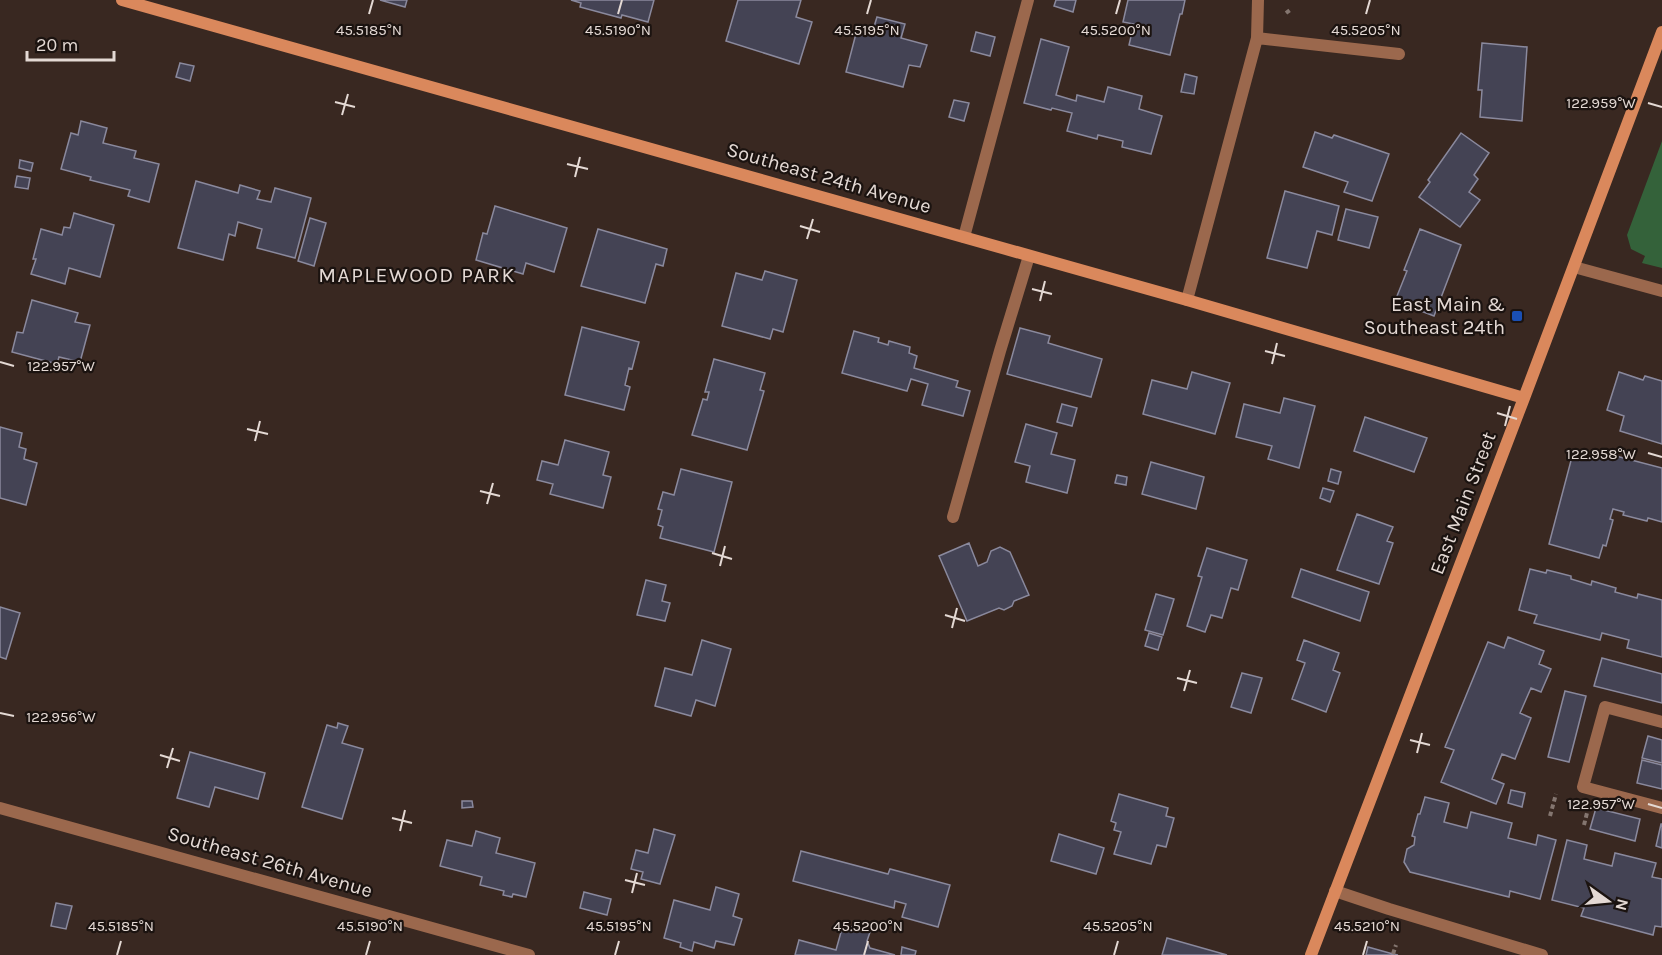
<svg xmlns="http://www.w3.org/2000/svg" width="1662" height="955" viewBox="0 0 1662 955" font-family="Karla,sans-serif">
	<style>
		.green { fill: #34623a }
		.building { fill: #444354; stroke: #8a899d; stroke-width: 1.5 }
		.lines { fill: none; stroke-linecap: round; stroke-linejoin: round }
		.path { stroke: #847670; stroke-width: 4; stroke-dasharray: 4.5 3; stroke-linecap: butt }
		.lane { stroke: #9b684d; stroke-width: 12 }
		.street { stroke: #9b684d; stroke-width: 12 }
		.secondary { stroke: #da885c; stroke-width: 12 }
		.ticks { fill: none; stroke: #e4d9d4; stroke-width: 2 }
		.transit-dot { fill: #1a4fb4; stroke: #1b1310; stroke-width: 2 }
		.labels { text-anchor: middle; dominant-baseline: central; stroke-width: 4.5; stroke-linejoin: round; paint-order: stroke }
		.street-label { font-size: 20px; fill: #e4d9d4; stroke: #1b1310 }
		.poi-label { font-size: 20px; fill: #e4d9d4; stroke: #1b1310; text-anchor: end }
		.neighbourhood-label { font-size: 21px; letter-spacing: 1.5px; fill: #e4d9d4; stroke: #1b1310 }
		.ticks-label { font-size: 15px; text-anchor: middle; fill: #e4d9d4; stroke: #1b1310; stroke-width: 4.5; stroke-linejoin: round; paint-order: stroke }
	</style>
	<rect width="100%" height="100%" fill="#392821"/>
	<!-- green -->
	<path class="green" d="M1662,141V268L1642,263L1645,256L1631,249L1627,235Z"/>
	<!-- building -->
	<path class="building" d="M380,0H407L405,7Z
		M571,0H654L648,22L622,15L621,18L580,7L581,3Z
		M738,0H801L796,17L812,22L799,64L726,41Z
		M1056,0H1076L1073,12L1054,6Z
		M1128,0H1185L1182,14H1180L1170,55L1129,45L1134,24L1123,22Z
		M877,17L905,24L901,38L927,45L920,67L909,65L903,87L846,72L858,26L873,30Z
		M976,32L995,37L990,56L971,51Z
		M1041,39L1069,47L1056,95L1076,101L1077,95L1104,102L1108,87L1142,96L1139,109L1162,116L1151,154L1122,147L1123,141L1098,135L1097,139L1067,131L1072,113L1052,108L1051,110L1024,103Z
		M1482,43L1527,47L1522,121L1480,117L1482,90H1478Z
		M180,63L194,66L190,81L176,77Z
		M1185,74L1197,77L1194,94L1181,92Z
		M954,100L969,103L964,121L949,117Z
		M81,121L107,128L103,143L136,151L134,158L159,164L149,202L128,196L130,190L90,180L91,177L61,169L71,133L78,135Z
		M1315,132L1332,138L1334,135L1389,154L1372,201L1344,192L1348,182L1303,167Z
		M1461,133L1489,153L1474,175L1478,179L1469,192L1480,200L1460,227L1419,197L1430,182L1428,180Z
		M20,160L33,163L31,171L19,168Z
		M17,176L30,178L28,189L15,187Z
		M196,181L238,193L240,185L260,191L257,199L271,202L275,188L311,198L295,258L257,248L262,229L238,222L235,236L229,234L223,260L178,248Z
		M1285,191L1339,206L1332,235L1317,231L1307,268L1267,258Z
		M495,206L567,228L554,272L526,263L523,274L476,260L483,233L487,234Z
		M1346,209L1378,217L1369,248L1338,240Z
		M74,213L114,225L100,277L69,268L65,284L31,274L36,259H33L41,229L62,235L64,227L70,228Z
		M310,218L326,223L314,266L298,261Z
		M598,229L667,249L663,266L656,264L645,303L581,286Z
		M1420,229L1461,245L1434,316L1395,301L1407,271L1404,270Z
		M765,271L797,280L783,332L773,329L770,339L722,326L736,273L762,280Z
		M32,300L78,313L75,322L90,325L80,362L59,357L57,364L12,352L17,332L23,333Z
		M582,327L639,342L632,369L629,368L625,385L630,387L624,410L565,395Z
		M1020,328L1050,336L1048,343L1102,359L1091,397L1007,374Z
		M854,331L879,338L878,342L888,345L889,341L910,347L909,353L917,356L914,368L958,381L956,387L970,391L963,416L922,405L928,384L911,379L907,391L842,373Z
		M714,359L765,373L760,390L764,391L747,450L692,435L703,399L707,400L709,392H705Z
		M1192,372L1230,383L1215,434L1143,414L1152,380L1187,389Z
		M1619,372L1643,380L1645,376L1662,381V444L1620,431L1624,416L1607,410Z
		M1284,398L1315,406L1299,468L1268,459L1272,446L1236,437L1244,404L1280,413Z
		M1062,404L1077,408L1072,426L1057,422Z
		M1365,417L1427,438L1414,472L1354,451Z
		M1026,424L1057,433L1051,454L1075,460L1067,493L1026,482L1030,466L1015,462Z
		M0,427L22,433L19,447L26,449L24,459L37,463L26,505L0,498Z
		M565,440L609,452L603,475L611,477L603,508L550,494L553,484L537,480L542,461L558,465Z
		M1593,450L1662,468V522L1648,518L1647,521L1623,515L1624,512L1613,509L1610,519L1613,520L1606,546L1603,545L1599,558L1549,544L1573,453L1591,458Z
		M1151,462L1204,477L1196,509L1142,494Z
		M681,469L732,482L714,552L660,538L663,527L658,525L662,510L658,509L663,492L674,495Z
		M1331,469L1341,472L1338,484L1328,481Z
		M1117,475L1127,477L1126,485L1115,483Z
		M1323,488L1334,491L1330,502L1320,498Z
		M1357,514L1393,527L1387,541L1393,543L1379,584L1337,570Z
		M969,543L978,566L987,562L991,551L1000,547L1010,552L1029,595L1014,601L1012,606L1004,610L999,608L967,621L939,556Z
		M1207,548L1247,560L1238,590L1231,588L1222,618L1211,615L1205,632L1187,626L1202,577L1198,576Z
		M1301,569L1369,592L1360,621L1292,597Z
		M1530,569L1546,573L1547,570L1571,576V579L1591,585L1592,581L1616,588L1615,592L1637,598L1638,594L1662,600V657L1627,648L1629,640L1602,633L1600,640L1534,623L1537,615L1519,610Z
		M646,580L666,585L662,601L670,603L665,621L637,615Z
		M1156,594L1174,599L1163,635L1145,630Z
		M0,607L20,613L6,659L0,657Z
		M1149,633L1162,637L1158,650L1145,646Z
		M1508,637L1544,651L1539,664L1551,669L1541,692L1531,688L1520,713L1531,718L1515,759L1502,754L1492,779L1504,784L1496,804L1441,782L1454,750L1445,747L1488,642L1504,648Z
		M702,640L731,649L715,706L696,700L691,716L655,706L665,668L692,675Z
		M1304,640L1339,653L1333,670L1340,673L1326,712L1292,699L1305,663L1297,660Z
		M1602,658L1662,674V703L1594,686Z
		M1242,673L1262,678L1251,713L1231,707Z
		M1565,691L1586,696L1569,762L1548,757Z
		M338,723L348,726L342,743L363,749L342,819L302,807L327,725L337,728Z
		M1648,736L1662,740V763L1642,758Z
		M190,752L265,773L258,799L215,787L209,807L177,798Z
		M1642,760L1662,765V789L1637,783Z
		M1511,790L1525,793L1522,807L1508,803Z
		M1119,794L1168,808L1166,816L1174,818L1166,847L1157,845L1151,864L1114,854L1121,832L1114,830L1116,823L1111,821Z
		M1425,797L1449,803L1444,822L1467,828L1471,812L1512,823L1508,838L1536,845L1538,835L1556,840L1540,899L1510,891L1509,897L1410,872L1404,862L1407,849L1414,845L1415,837L1412,836L1418,814H1420Z
		M462,801H472L473,807L462,808Z
		M1596,808L1640,819L1635,841L1590,829Z
		M1661,824H1662V848L1656,846Z
		M654,829L675,835L660,884L641,879L643,872L631,869L636,850L648,853Z
		M476,831L500,838L496,853L535,863L526,897L513,894L512,897L503,895L504,891L480,885L482,877L440,866L447,840L472,846Z
		M1059,834L1104,848L1096,874L1051,861Z
		M1567,840L1587,845L1584,859L1612,866L1615,853L1656,863L1652,877L1662,879V927L1655,926L1653,935L1581,916L1584,908L1552,900Z
		M801,851L888,874L890,869L950,885L938,927L902,917L906,904L895,901L894,908L793,881Z
		M716,887L739,894L733,916L742,919L734,945L716,941L714,948L694,942L692,951L680,947L681,943L664,938L674,900L710,910Z
		M584,892L611,899L607,915L580,908Z
		M56,903L72,906L66,929L51,926Z
		M843,925L870,932L867,941L870,948L895,955H795L799,940L836,950Z
		M1167,938L1227,955H1162Z
		M902,947L916,951L915,955H901Z
		M1368,947L1393,954L1398,955H1366Z"/>
	<g class="lines">
		<!-- path -->
		<path class="path" d="M1286,13L1290,10
			M1550,816L1556,794
			M1584,825L1588,809
			M1393,954L1396,945"/>
		<!-- lane -->
		<path class="lane" d="M964,237L1028,0
			M953,517L1000,351L1029,256
			M1662,722L1605,707L1583,787L1662,808"/>
		<!-- street -->
		<path class="street" d="M1257,38L1399,54
			M1574,267L1662,291
			M1187,300L1257,38L1258,0
			M0,808L529,955
			M1335,891L1389,909L1542,955"/>
		<!-- secondary -->
		<path class="secondary" d="M122,0L1187,300L1524,398
			M1311,955L1524,398L1662,32"/>
	</g>
	<!-- ticks -->
	<path class="ticks" d="M369,14L373,0M618,14L622,0M867,14L871,0M1116,14L1120,0M1366,14L1370,0M335,102L355,107M1648,103L1662,107M342,115L348,94M567,164L588,169M575,177L580,157M800,226L820,232M807,239L813,219M1032,289L1052,294M1040,301L1045,281M1265,351L1285,356M0,362L14,366M1272,364L1277,343M1497,413L1517,419M1505,426L1510,406M247,429L268,434M255,441L260,421M1648,453L1662,457M480,491L500,496M487,504L493,483M712,553L732,559M720,566L725,546M945,615L965,621M952,628L957,608M1177,678L1197,683M1184,691L1190,670M0,713L14,716M1410,740L1430,745M1417,753L1422,733M160,755L180,761M167,768L173,748M1648,804L1662,808M392,818L412,823M400,831L405,810M625,880L645,885M632,893L637,873M117,955L121,941M366,955L370,941M615,955L619,941M864,955L868,941M1114,955L1118,941M1363,955L1367,941"/>
	<!-- markers -->
	<rect class="transit-dot" x="1511" y="310" width="12" height="12" rx="3"/>
	<g class="labels">
		<!-- street labels -->
		<g class="street-label">
			<text transform="translate(829 178) rotate(16)">Southeast 24th Avenue</text>
			<text transform="translate(1463 503) rotate(-69)">East Main Street</text>
			<text transform="translate(270 862) rotate(16)">Southeast 26th Avenue</text>
		</g>
		<!-- poi labels -->
		<g class="poi-label">
			<text x="1505" y="304">East Main &amp;<tspan x="1505" dy="23">Southeast 24th</tspan></text>
		</g>
		<!-- neighbourhood labels -->
		<g class="neighbourhood-label">
			<text x="417" y="275">MAPLEWOOD PARK</text>
		</g>
	</g>
	<g class="ticks-label">
		<text x="369" y="35">45.5185°N</text>
		<text x="618" y="35">45.5190°N</text>
		<text x="867" y="35">45.5195°N</text>
		<text x="1116" y="35">45.5200°N</text>
		<text x="1366" y="35">45.5205°N</text>
		<text x="1601" y="108">122.959°W</text>
		<text x="61" y="371">122.957°W</text>
		<text x="1601" y="459">122.958°W</text>
		<text x="61" y="722">122.956°W</text>
		<text x="1601" y="809">122.957°W</text>
		<text x="121" y="931">45.5185°N</text>
		<text x="370" y="931">45.5190°N</text>
		<text x="619" y="931">45.5195°N</text>
		<text x="868" y="931">45.5200°N</text>
		<text x="1118" y="931">45.5205°N</text>
		<text x="1367" y="931">45.5210°N</text>
	</g>
	<!-- north arrow -->
	<g transform="translate(1608 901) rotate(105)" stroke="#1b1310" stroke-width="4.5" paint-order="stroke">
	<path d="M0-4.5L10 22L0 15L-10 22Z" fill="#e4d9d4"/>
	<text y="-9" font-size="16" font-weight="bold" text-anchor="middle" fill="#e4d9d4">N</text>
	</g>
	<!-- scale -->
	<path d="M27 51v9h87v-9" fill="none" stroke="#e4d9d4" stroke-width="3"/>
	<text x="36" y="51" font-size="18" fill="#e4d9d4" stroke="#1b1310" stroke-width="4.5" paint-order="stroke">20 m</text>
</svg>
